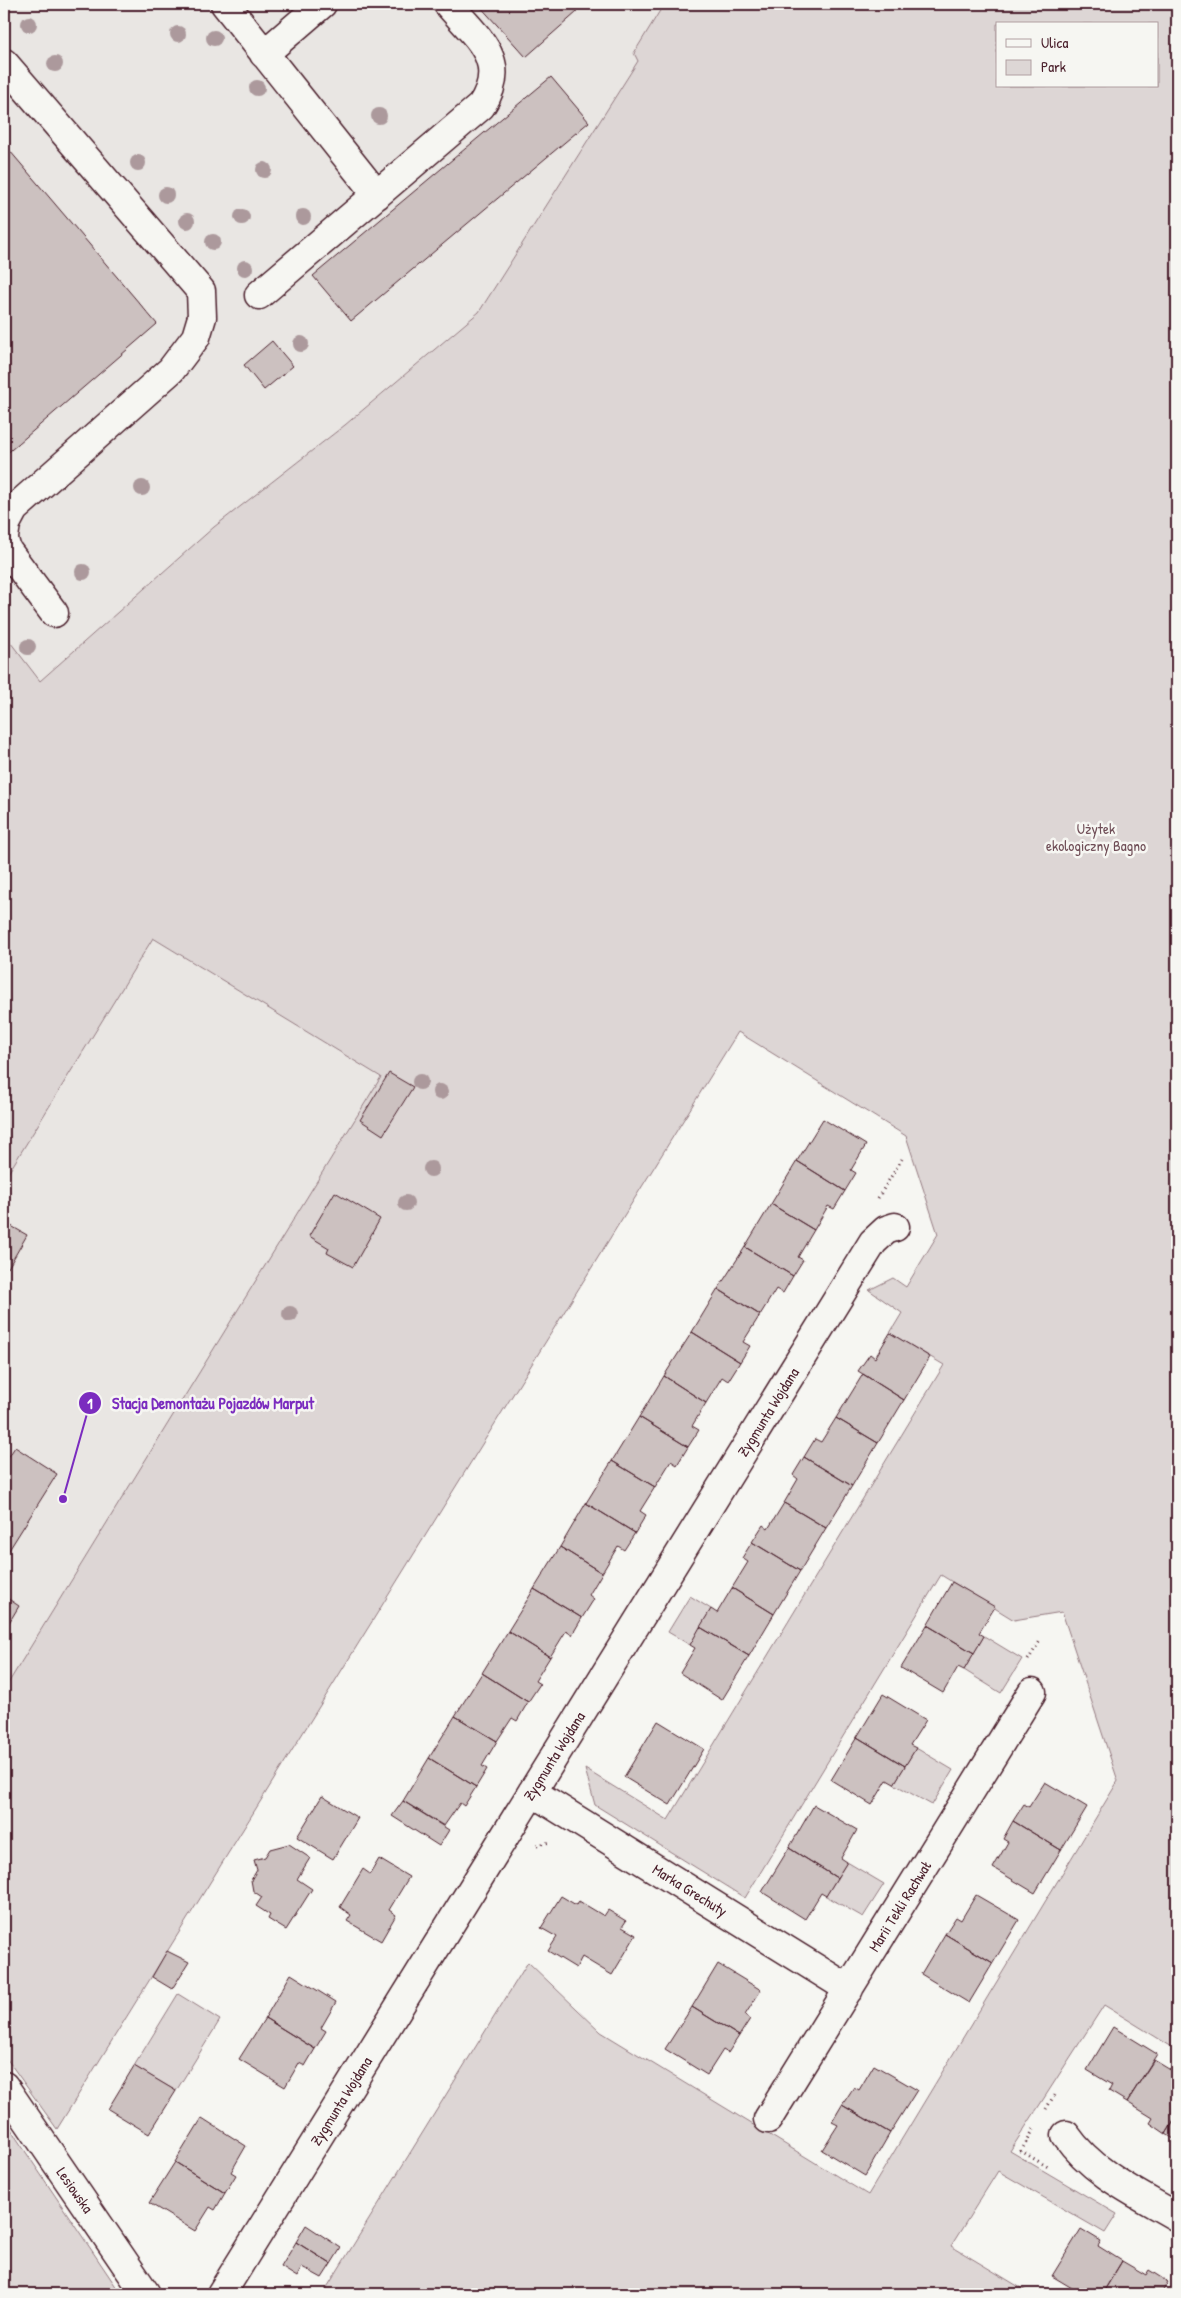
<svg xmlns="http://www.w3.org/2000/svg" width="1181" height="2298" viewBox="0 0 1181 2298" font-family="'Patrick Hand',sans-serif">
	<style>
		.built { fill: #e9e6e3 }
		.green { fill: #ddd6d5; stroke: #947a80; fill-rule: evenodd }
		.building { fill: #ccc1c0; stroke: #4a1f2b }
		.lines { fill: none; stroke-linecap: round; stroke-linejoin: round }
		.minor-casing { stroke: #4a1f2b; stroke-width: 31 }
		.path { stroke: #4a1f2b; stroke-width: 3; stroke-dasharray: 1 4; stroke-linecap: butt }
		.minor { stroke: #f6f6f2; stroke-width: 28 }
		.tree { fill: #ac999c }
		.labels { text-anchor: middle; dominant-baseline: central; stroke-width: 5; stroke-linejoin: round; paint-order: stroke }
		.park-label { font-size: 15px; fill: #6f4d56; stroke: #f6f6f2 }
		.street-label { font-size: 15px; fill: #4a1f2b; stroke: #f6f6f2 }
		.leader { fill: none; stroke: #7b2cbf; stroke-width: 2 }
		.callout-dot { fill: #7b2cbf; stroke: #f6f6f2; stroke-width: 2 }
		.mark-label { font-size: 15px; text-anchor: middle; font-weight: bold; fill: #fff }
		.callout-label { font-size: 16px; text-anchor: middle; font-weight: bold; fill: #7b2cbf; stroke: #f6f6f2; stroke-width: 5; stroke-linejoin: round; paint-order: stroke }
	</style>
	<rect width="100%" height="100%" fill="#f6f6f2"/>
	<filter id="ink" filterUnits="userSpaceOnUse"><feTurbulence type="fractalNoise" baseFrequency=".02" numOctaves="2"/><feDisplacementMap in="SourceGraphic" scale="10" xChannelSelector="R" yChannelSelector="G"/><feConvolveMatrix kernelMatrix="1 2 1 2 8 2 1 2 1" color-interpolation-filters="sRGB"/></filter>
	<g filter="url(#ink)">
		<!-- built -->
		<path class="built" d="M4,4H664L634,53L639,60L479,312L345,425L214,527L4,713Z
			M153,938L381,1077L4,1690V1180Z"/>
		<!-- green -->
		<path class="green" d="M664,4H1177V2050L1104,2005L1010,2151L1117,2214L1105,2233L998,2171L951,2246L1031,2294H323L528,1962L601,2032L868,2195L1118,1781L1062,1612L1014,1620L941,1575L745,1898L595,1805L585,1769L668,1820L944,1365L890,1333L902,1313L869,1290L893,1278L906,1287L938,1234L906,1136L738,1032L57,2129L4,2055V1690L381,1077L153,938L4,1180V634L40,681L214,527L345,425L479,312L638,61L634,53ZM997,24H1157V86H997Z
			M690,1596L711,1609L690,1645L668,1632Z
			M984,1636L1022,1659L1001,1693L964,1670Z
			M916,1748L953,1770L932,1805L894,1784Z
			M847,1862L884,1884L863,1917L826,1896Z
			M178,1994L220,2020L176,2091L134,2066Z
			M4,2117L17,2139L121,2294H4Z"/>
		<!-- building -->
		<path class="building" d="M478,4H569L577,12L526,57Z
			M551,77L589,122L351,321L313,276Z
			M4,144L157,324L4,456Z
			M272,341L293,366L264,390L244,365Z
			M389,1073L413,1087L383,1135L360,1120Z
			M823,1119L866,1145L851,1170L856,1173L845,1191L797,1161Z
			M797,1161L845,1191L834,1209L828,1206L814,1230L771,1204Z
			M335,1192L380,1219L353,1267L327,1253L329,1248L309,1236Z
			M771,1204L814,1230L798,1257L803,1260L793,1276L745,1247Z
			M4,1222L27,1235L8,1268L4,1265Z
			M745,1247L793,1276L783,1293L776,1289L760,1315L718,1289Z
			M718,1289L760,1315L743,1342L750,1346L740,1362L692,1332Z
			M692,1332L740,1362L728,1381L722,1377L706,1403L664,1376Z
			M890,1333L930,1357L904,1400L858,1371L870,1354L875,1358Z
			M863,1374L904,1400L878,1443L836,1418Z
			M664,1376L706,1403L692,1426L699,1430L688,1447L639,1417Z
			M639,1417L688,1447L677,1465L671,1461L655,1487L612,1461Z
			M836,1418L878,1443L852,1486L804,1457L815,1439L821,1442Z
			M15,1447L57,1474L4,1558V1464Z
			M804,1457L852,1486L826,1528L784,1503L798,1479L793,1475Z
			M612,1461L655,1487L640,1511L646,1515L635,1533L586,1503Z
			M586,1503L635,1533L624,1550L618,1546L602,1573L560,1547Z
			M784,1503L826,1528L800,1571L752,1542L763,1525L768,1529Z
			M752,1542L800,1571L774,1614L732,1588L748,1562L742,1558Z
			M560,1547L602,1573L589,1595L594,1599L582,1618L534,1589Z
			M952,1582L995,1607L979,1633L984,1636L974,1653L927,1625Z
			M732,1588L774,1614L749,1656L700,1627L711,1609L717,1613Z
			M534,1589L582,1618L572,1635L566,1631L550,1657L508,1631Z
			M4,1596L19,1606L4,1631Z
			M927,1625L974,1653L964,1670L958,1667L943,1693L901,1668Z
			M700,1627L749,1656L722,1700L680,1673L695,1648L690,1645Z
			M508,1631L550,1657L535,1681L540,1684L528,1702L482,1673Z
			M482,1673L528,1702L517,1721L512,1718L497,1741L455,1716Z
			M883,1694L926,1720L910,1745L916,1748L905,1766L857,1737Z
			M455,1716L497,1741L482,1766L487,1769L476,1787L429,1758Z
			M658,1721L704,1749L670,1805L624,1777Z
			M857,1737L905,1766L894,1784L887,1780L872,1805L831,1780Z
			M429,1758L476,1787L464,1806L460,1803L444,1826L403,1801Z
			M1045,1782L1087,1807L1061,1850L1013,1821L1024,1804L1029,1807Z
			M322,1796L358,1818L333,1859L297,1837Z
			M403,1801L449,1830L439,1846L392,1816Z
			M814,1805L857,1830L841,1858L847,1862L837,1878L789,1848Z
			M1013,1821L1061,1850L1035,1893L993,1868L1008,1842L1003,1839Z
			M289,1844L310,1858L297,1879L312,1889L286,1930L268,1919L270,1915L256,1906L262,1897L253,1891L251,1880L257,1870L254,1860L265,1857L270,1849Z
			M789,1848L837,1878L826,1896L821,1893L805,1919L762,1892Z
			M379,1859L409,1877L389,1910L396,1915L381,1941L347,1921L351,1915L340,1907L363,1869L370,1874Z
			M976,1895L1019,1920L993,1963L945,1934L956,1917L961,1920Z
			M561,1896L576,1905L579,1901L604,1916L608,1910L626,1921L622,1927L636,1935L612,1975L582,1957L576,1968L548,1951L557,1937L541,1928Z
			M945,1934L993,1963L969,2003L921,1974Z
			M167,1951L189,1962L172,1989L152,1977Z
			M718,1964L761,1990L745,2015L750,2019L739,2036L692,2007Z
			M291,1974L336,2002L321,2028L326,2031L315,2049L265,2018Z
			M692,2007L739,2036L728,2053L723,2050L707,2075L665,2049Z
			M265,2018L315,2049L305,2066L299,2063L285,2087L239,2059Z
			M1113,2027L1157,2054L1127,2102L1109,2091L1112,2085L1087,2070Z
			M1154,2060L1177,2074V2116L1166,2134L1150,2123L1153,2118L1127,2102Z
			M874,2065L917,2090L890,2133L842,2105L854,2087L859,2090Z
			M134,2066L176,2091L149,2134L108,2109Z
			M842,2105L890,2133L865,2176L822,2150L838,2125L832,2122Z
			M1177,2116V2141L1166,2134Z
			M202,2118L246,2146L231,2172L236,2175L225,2193L175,2162Z
			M175,2162L225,2193L215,2210L210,2207L195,2231L149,2203Z
			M306,2225L341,2248L331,2264L296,2242Z
			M1081,2229L1101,2241L1098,2246L1122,2261L1102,2294H1082L1052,2276Z
			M296,2242L331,2264L322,2278L302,2267L297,2277L281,2267Z
			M1122,2261L1146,2275L1149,2270L1168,2282L1161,2294H1102Z"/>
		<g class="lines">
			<!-- minor casing -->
			<g class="minor-casing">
				<path id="minor" d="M225,4L377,195
					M264,54L322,4
					M4,63L201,291L202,317L196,337L171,370L14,509L6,524L4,537
					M259,295L481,106C511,61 476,37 448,4
					M4,540L7,550L54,613
					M532,1792L849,1989
					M4,2086L146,2294
					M768,2119L1032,1692
					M1066,2135C1093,2174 1138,2194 1177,2217
					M221,2294L873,1242L886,1230L895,1227"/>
			</g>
			<!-- path -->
			<path class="path" d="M878,1198L902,1159
				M1028,1660L1040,1641
				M537,1845L550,1842
				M1046,2109L1056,2092
				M1034,2129L1021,2151L1048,2167"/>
			<!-- minor -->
			<use href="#minor" class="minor"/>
		</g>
		<!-- trees -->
		<g class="tree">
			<circle cx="29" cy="24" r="8"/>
			<circle cx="178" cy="34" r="8"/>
			<circle cx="214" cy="38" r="8"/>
			<circle cx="55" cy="64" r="8"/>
			<circle cx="257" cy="88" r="8"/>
			<circle cx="379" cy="116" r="8"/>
			<circle cx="138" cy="163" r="8"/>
			<circle cx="264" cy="170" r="8"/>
			<circle cx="166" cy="195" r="8"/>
			<circle cx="242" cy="217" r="8"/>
			<circle cx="303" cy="217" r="8"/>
			<circle cx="187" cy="221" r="8"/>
			<circle cx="213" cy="242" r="8"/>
			<circle cx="245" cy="268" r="8"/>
			<circle cx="301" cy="344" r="8"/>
			<circle cx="142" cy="488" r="8"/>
			<circle cx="83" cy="572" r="8"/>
			<circle cx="28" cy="647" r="8"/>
			<circle cx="420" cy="1082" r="8"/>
			<circle cx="440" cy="1092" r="8"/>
			<circle cx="431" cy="1169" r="8"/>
			<circle cx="406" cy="1203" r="8"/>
			<circle cx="290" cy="1314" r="8"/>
		</g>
	</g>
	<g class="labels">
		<!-- park labels -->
		<g class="park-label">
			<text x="1096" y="828">Użytek<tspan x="1096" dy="17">ekologiczny Bagno</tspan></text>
		</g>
		<!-- street labels -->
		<g class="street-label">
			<text transform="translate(768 1412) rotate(-58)">Zygmunta Wojdana</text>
			<text transform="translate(554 1756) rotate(-58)">Zygmunta Wojdana</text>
			<text transform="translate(690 1890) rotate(32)">Marka Grechuty</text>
			<text transform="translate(900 1906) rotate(-58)">Marii Tekli Rachwał</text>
			<text transform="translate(341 2101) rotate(-58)">Zygmunta Wojdana</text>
			<text transform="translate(75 2190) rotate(55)">Lesiowska</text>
		</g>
	</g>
	<!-- callouts -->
	<path class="leader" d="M63 1499L90 1403"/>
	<g class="callout-dot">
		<circle cx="63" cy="1499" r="5"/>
		<circle cx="90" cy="1403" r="12"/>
	</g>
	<g class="mark-label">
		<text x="90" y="1409">1</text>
	</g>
	<g class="callout-label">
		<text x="213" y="1409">Stacja Demontażu Pojazdów Marput</text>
	</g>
	<!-- margin -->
	<rect width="1181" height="2298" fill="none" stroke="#f6f6f2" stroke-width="20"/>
	<rect x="10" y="10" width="1161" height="2278" fill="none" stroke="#4a1f2b" stroke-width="2" filter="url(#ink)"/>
	<!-- legend -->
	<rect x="996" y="22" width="162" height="65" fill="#f6f6f2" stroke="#b1a0a2"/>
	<rect x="1006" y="39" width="25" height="8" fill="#f6f6f2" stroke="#b1a0a2"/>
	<text x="1041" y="48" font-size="15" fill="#4a1f2b">Ulica</text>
	<rect x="1006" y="60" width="25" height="15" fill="#ddd6d5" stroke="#b1a0a2"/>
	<text x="1041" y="72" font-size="15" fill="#4a1f2b">Park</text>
</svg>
